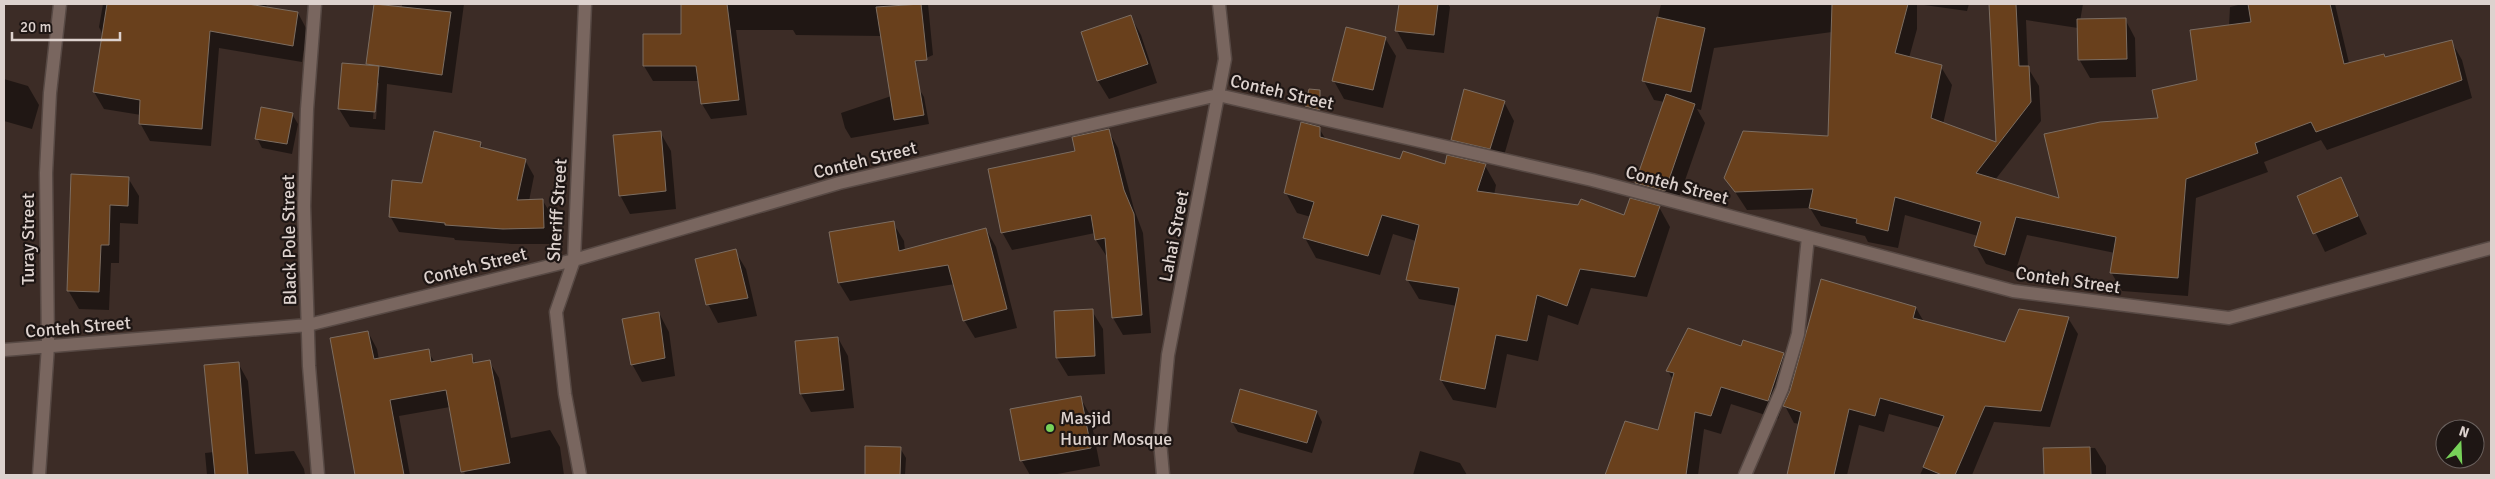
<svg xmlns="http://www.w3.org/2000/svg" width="2495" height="479" viewBox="0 0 2495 479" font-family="Signika,sans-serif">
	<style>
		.shadow { fill: #0007; fill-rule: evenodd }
		.building { fill: #69401c; stroke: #7c6d61 }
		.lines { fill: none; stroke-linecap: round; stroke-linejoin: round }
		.street-casing { stroke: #574944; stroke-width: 15 }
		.street { stroke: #79665f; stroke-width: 12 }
		.poi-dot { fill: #77d259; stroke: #1e1614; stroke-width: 2 }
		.labels { text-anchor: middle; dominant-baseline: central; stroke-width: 4.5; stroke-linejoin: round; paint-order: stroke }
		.street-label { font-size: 18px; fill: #ddd2ce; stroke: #1e1614 }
		.poi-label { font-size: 18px; fill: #ddd2ce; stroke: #1e1614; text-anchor: start }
	</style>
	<rect width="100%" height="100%" fill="#3c2c26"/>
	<!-- shadow -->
	<path class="shadow" d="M103,4H267L266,8L298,13L307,30L302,62L219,48L211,146L150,141L140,123L141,115L104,109L94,92L103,35L99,27Z
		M375,4L402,7V4H464L452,93L387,84L385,130L350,127L339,109L369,67L367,64ZM376,83H379L376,119H373Z
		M682,4H928L933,55L893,73L881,36L796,35L793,30H736L747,115L711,119L702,104L699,81H653L644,66L682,36Z
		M1400,4H1448L1450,7L1444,53L1407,49L1397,31Z
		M1661,4H1917V29L1909,58L1941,67L1952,85L1943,124L1997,144L1989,4H2083L2080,21L2125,19L2135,38L2136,77L2090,78L2079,59L2078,28L2026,20L2028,68L2039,86L2041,121L1995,180L2060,200L2160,119L2199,81L2229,26L2230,7L2242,4H2335L2349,63L2385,58L2451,41L2462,60L2472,98L2327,150L2321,140L2264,162L2268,172L2196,198L2188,296L2122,291L2111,272L2115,253L2027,235L2015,273L1986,264L1976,246L1978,236L1905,215L1898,248L1868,242L1865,236L1821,226L1810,208L1747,210L1726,178L1829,138L1832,32L1714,48L1701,110L1697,109L1705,123L1675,209L1647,201L1636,183L1665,102L1654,100L1644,81Z
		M1917,4H1969L1967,11Z
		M1131,17L1141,35L1157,83L1109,99L1098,81L1083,33Z
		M1385,38L1396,56L1383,108L1344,99L1334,81Z
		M4,79L28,86L39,105L32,129L4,121Z
		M918,87L924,97L929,124L851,138L845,128L841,113Z
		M1504,102L1514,121L1501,166L1483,162L1496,185L1494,195L1625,216L1659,207L1670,227L1647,297L1591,288L1578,325L1548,315L1538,361L1507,354L1496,408L1453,400L1441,380L1457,306L1419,299L1407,279L1416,241L1393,234L1380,275L1316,258L1305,238L1311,217L1297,213L1286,193L1319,128L1326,140L1401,160L1446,166L1464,161L1452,139Z
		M292,114L298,124L292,154L262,148L257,138Z
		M1108,130L1118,148L1134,209L1143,233L1151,333L1123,335L1113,318L1107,257L1096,240L1095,233L1012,250L1002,232L1077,152Z
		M660,132L671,151L676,209L630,214L620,195Z
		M480,143L484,150L525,160L534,176L529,201H543L552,216V244H512L455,240L454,238L399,232L390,216L423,184Z
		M72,175L128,178L139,196L138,224L120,223L119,263H111L109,310L79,309L68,290Z
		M2341,179L2367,234L2325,252L2298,197Z
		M893,223L904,241L905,251L986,229L996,247L1017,328L975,338L964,320L955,284L850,301L839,283Z
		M735,251L746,269L757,316L718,323L708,304Z
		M1916,308L1924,322L2006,343L2068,318L2078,334L2050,427L1994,422L1972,475H1920L1941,428L1889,414L1884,432L1859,425L1847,475H1788L1800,424L1794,423L1785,406Z
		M1092,311L1103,329L1105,374L1068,376L1057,358Z
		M659,313L669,332L675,376L642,382L632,364Z
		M368,332L377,349L379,360L428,351L435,363L471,355L476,364L489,361L499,378L511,438L550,430L560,447L564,475H465L450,407L399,416L410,475H356L331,339Z
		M838,338L848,356L854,408L811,412L801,394Z
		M1783,354L1794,372L1778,419L1731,404L1721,434L1704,429L1698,475H1607L1626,422L1659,432L1673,380L1668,371Z
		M238,363L248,381L255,454L294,451L304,469L305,475H207L205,453L214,452Z
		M1080,397L1090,415L1100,466L1052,475H1030L1022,461Z
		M1317,412L1322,422L1312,453L1238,432L1232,422Z
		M866,447L900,448L906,458L905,475H866Z
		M2095,448L2106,466V475H2046L2045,449Z
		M1420,451L1460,463L1467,475H1413Z"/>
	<!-- building -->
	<path class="building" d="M107,4H248L298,12L293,46L210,31L202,129L139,124L140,100L93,92Z
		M374,4L451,12L442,75L366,64Z
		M681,4H727L739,100L701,104L696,66H643V34H681Z
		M921,4L927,60L915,61L924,115L894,120L876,7Z
		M1399,4H1438L1434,35L1395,31Z
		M1832,4H1908L1895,53L1942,65L1931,118L1996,142L1989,4H2016L2019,66H2029L2031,102L1976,173L2059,198L2044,134L2100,122L2158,118L2152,90L2197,80L2190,30L2251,22L2248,4H2330L2344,64L2384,54L2385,57L2452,40L2462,80L2316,132L2311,122L2255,143L2258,153L2186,179L2178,278L2110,273L2116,237L2016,217L2005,255L1974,246L1981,222L1895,197L1888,231L1856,223L1857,219L1809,208L1813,189L1735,192L1724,178L1743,131L1828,136Z
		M1131,15L1148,64L1097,81L1081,32Z
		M1657,17L1705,28L1691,92L1642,81Z
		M2126,18L2127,59L2078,60L2077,19Z
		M1346,27L1386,37L1373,90L1332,81Z
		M342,63L379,66L375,112L338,109Z
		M1309,89L1320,90V110L1305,106Z
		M1464,89L1505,101L1490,149L1451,140Z
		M1666,94L1695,104L1665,191L1635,183Z
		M261,107L293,113L287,144L255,139Z
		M1301,122L1320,127V137L1400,159L1403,151L1445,164L1447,155L1486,164L1477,191L1578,205L1581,199L1624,215L1630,198L1660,206L1635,277L1580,269L1567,306L1537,295L1527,341L1496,335L1485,389L1440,380L1459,288L1406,280L1419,225L1382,215L1368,256L1303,238L1314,202L1284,193Z
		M1109,129L1124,190L1134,214L1142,315L1112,318L1105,238L1095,240L1091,215L1001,233L988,169L1075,151L1072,137Z
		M434,131L481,142L480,147L526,159L517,200L543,199L544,228L503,229L445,225V223L389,217L392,180L422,183Z
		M661,131L666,191L619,196L613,135Z
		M71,174L129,177L128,206L110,205L109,245H101L99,292L67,291Z
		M2341,177L2358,216L2313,234L2297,196Z
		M894,221L899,251L986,228L1007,309L963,321L948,265L838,283L829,232Z
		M736,249L748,298L706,305L695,259Z
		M1821,279L1916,307L1913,318L2005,342L2019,309L2069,317L2041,411L1985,406L1955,475H1942L1923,467L1944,416L1880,398L1875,416L1849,409L1834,475H1787L1801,412L1783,406L1790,391Z
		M1093,309L1095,356L1056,358L1054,311Z
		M659,312L665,358L631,365L622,319Z
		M1688,328L1741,346L1743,340L1784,353L1768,401L1721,387L1711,416L1695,412L1686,475H1605L1625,421L1658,430L1674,373L1666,371Z
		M368,331L374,359L429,349L431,362L472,354L473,363L490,360L510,463L461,472L446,390L390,400L404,475H355L330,338Z
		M838,337L844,390L800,394L795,341Z
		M239,362L248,475H215L204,365Z
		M1240,389L1317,411L1307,443L1231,422Z
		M1081,396L1091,448L1020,461L1010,409Z
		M865,446L901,447L900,475H865Z
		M2090,447L2091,475H2044L2043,448Z"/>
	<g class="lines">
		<!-- street casing -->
		<g class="street-casing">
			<path id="street" d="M315,4L307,109L304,206L309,366L318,475
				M4,350L308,325L574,260L839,183L1218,95L1592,180L2013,291L2229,318L2491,248
				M39,475L48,346L46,173L50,93L60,4
				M580,475L565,394L556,312L574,260L585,4
				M1163,475L1160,441L1168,355L1225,59L1219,4
				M1745,475L1782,389L1798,334L1808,237"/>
		</g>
		<!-- street -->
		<use href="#street" class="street"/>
	</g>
	<!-- markers -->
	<circle class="poi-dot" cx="1050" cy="428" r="5"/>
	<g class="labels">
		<!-- street labels -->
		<g class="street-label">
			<text transform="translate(1282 92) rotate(13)">Conteh Street</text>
			<text transform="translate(865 160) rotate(-14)">Conteh Street</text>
			<text transform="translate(1677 185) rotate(15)">Conteh Street</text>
			<text transform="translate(557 210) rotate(-86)">Sheriff Street</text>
			<text transform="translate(1174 236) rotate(-79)">Lahai Street</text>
			<text transform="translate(28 239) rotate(-90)">Turay Street</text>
			<text transform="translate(289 240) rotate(-91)">Black Pole Street</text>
			<text transform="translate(475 266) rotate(-14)">Conteh Street</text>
			<text transform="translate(2068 280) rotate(8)">Conteh Street</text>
			<text transform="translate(78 327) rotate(-5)">Conteh Street</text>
		</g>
		<!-- poi labels -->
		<g class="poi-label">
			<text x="1060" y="418">Masjid<tspan x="1060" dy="21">Hunur Mosque</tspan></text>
		</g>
	</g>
	<!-- border -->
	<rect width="2495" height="479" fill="none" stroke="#ddd2ce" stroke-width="10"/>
	<!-- north arrow -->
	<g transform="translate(2460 444) rotate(19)"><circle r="24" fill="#1e1614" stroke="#6a615e"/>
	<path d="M0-4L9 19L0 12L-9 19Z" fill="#77d259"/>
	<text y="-8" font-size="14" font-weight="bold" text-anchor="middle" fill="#ddd2ce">N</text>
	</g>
	<!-- scale -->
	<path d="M12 32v8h108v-8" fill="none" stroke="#ddd2ce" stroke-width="2.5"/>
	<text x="20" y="32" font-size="15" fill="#ddd2ce" stroke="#1e1614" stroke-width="4" paint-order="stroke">20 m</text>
</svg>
